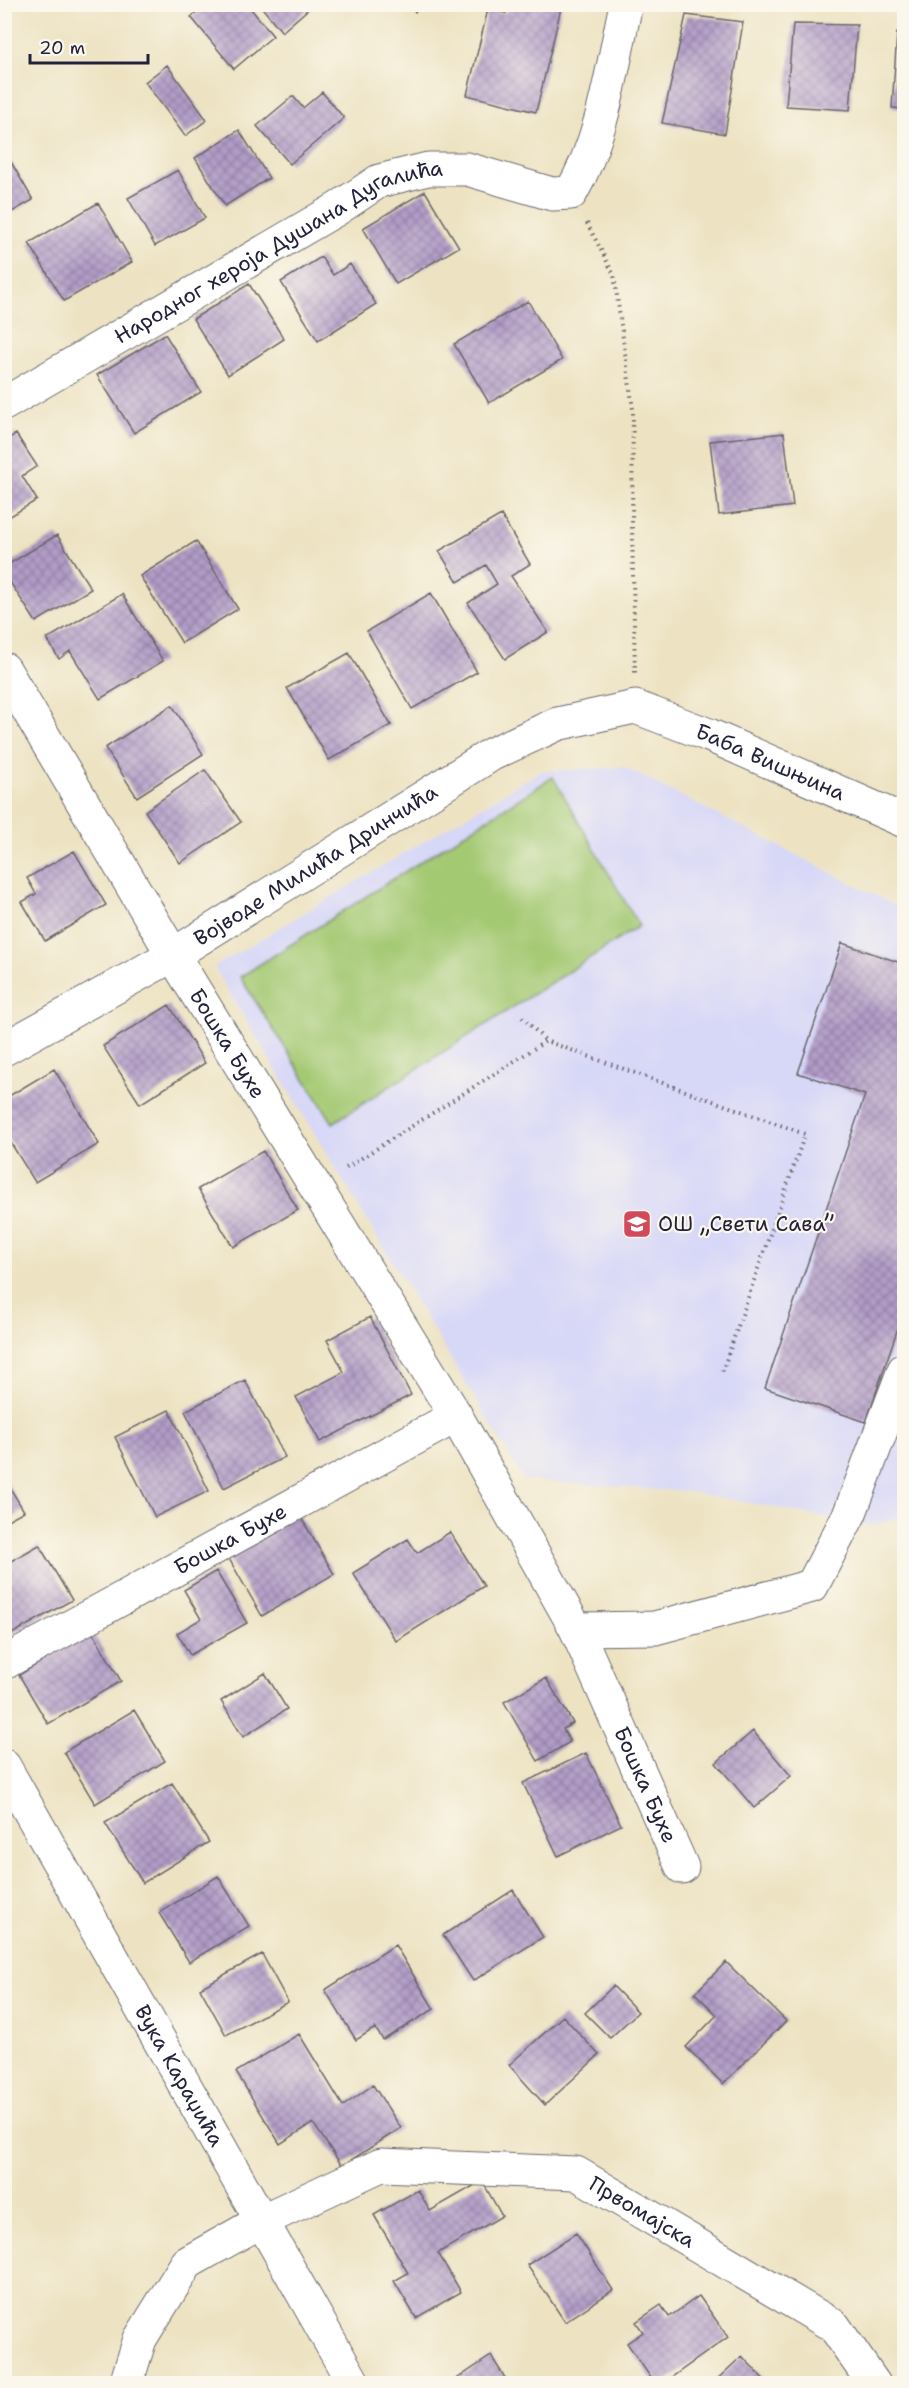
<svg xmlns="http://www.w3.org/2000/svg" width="909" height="2388" viewBox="0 0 909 2388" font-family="'Shantell Sans',sans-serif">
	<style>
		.built { fill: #d7d7f8 }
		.grass { fill: #a4c973; stroke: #637657; stroke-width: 1.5 }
		.building { fill: url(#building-cross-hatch) }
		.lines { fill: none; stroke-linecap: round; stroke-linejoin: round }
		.minor-casing { stroke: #69666b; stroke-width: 35 }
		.path { stroke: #69666b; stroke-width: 4; stroke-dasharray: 1.5 4.5; stroke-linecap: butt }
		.minor { stroke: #fff; stroke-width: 33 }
		.labels { text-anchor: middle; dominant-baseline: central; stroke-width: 4.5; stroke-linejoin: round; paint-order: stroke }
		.street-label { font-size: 21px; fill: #22223b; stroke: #fbf7ec }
		.poi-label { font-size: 21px; fill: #22223b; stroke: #fbf7ec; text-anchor: start }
	</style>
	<defs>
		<pattern id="building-cross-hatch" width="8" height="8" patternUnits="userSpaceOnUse" patternTransform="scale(1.5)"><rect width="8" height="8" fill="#b29cc7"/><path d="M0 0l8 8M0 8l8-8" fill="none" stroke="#907fa3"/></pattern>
	</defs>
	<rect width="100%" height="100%" fill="#fbf7ec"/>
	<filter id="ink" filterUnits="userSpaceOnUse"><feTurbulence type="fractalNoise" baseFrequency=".0167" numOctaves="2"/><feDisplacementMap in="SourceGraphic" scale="12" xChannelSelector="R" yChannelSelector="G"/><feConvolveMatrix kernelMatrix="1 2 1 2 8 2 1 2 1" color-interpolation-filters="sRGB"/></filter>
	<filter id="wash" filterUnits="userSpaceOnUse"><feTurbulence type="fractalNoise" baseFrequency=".008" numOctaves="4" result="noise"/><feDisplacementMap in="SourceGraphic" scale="24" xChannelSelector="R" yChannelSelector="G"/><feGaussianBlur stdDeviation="1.35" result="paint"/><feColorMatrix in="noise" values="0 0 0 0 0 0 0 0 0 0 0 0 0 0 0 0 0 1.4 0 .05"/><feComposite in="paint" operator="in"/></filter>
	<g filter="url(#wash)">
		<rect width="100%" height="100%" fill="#ede3c3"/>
		<!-- built -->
		<path class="built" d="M624,767L904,910V1516L871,1526L692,1492L524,1480L214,967L541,771Z"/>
		<!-- grass -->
		<path class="grass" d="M553,777L639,926L333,1123L240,977Z"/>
		<g id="blocks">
			<!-- building -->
			<path class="building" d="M206,4H247L273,36L234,69L191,17Z
				M259,4H314L282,32Z
				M403,4H420L415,12Z
				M508,4H562L536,112L467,95L488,9L506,13Z
				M686,15L743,22L725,134L662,123Z
				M793,24L857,25L850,110L786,106Z
				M897,33H904V109L892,108Z
				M167,65L207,120L185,136L145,82Z
				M322,92L344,118L290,164L257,126L293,96L303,108Z
				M239,130L269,178L225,206L195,158Z
				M7,155L33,200L5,216L4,156Z
				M178,170L205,218L155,246L128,198Z
				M425,191L459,247L396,284L363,228Z
				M98,203L132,262L64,301L29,243Z
				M321,257L333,275L350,264L376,304L318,341L281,282Z
				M249,284L284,339L228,375L193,319Z
				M528,301L562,360L489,403L454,344Z
				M165,334L201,392L134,433L97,375Z
				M784,433L793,506L719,515L710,441Z
				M16,434L37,466L22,476L37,500L4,520V441Z
				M501,515L530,564L511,576L548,632L505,659L468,603L497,584L486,565L458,582L439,551Z
				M57,535L91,589L36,622L4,573V567Z
				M196,541L238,609L182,643L140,576Z
				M431,593L477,672L412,709L367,631Z
				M122,594L163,661L100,699L70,651L59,659L47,639Z
				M349,653L391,725L329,760L287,688Z
				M172,705L203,754L137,797L105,748Z
				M205,770L241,822L180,863L145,811Z
				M74,851L106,905L45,941L22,902L36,894L27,878Z
				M842,943L904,964V1310L866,1422L765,1388L865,1095L798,1073Z
				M169,1005L205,1063L140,1104L103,1046Z
				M54,1069L99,1144L35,1182L4,1132V1099Z
				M263,1151L298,1210L233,1247L198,1189Z
				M370,1317L411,1395L320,1442L296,1397L344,1372L327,1340Z
				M245,1380L285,1457L224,1488L185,1411Z
				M169,1410L209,1491L155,1517L115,1437Z
				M4,1478L24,1511L4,1522Z
				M296,1509L334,1574L262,1616L224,1550Z
				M450,1532L484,1586L396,1641L353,1573L408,1539L417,1553Z
				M39,1545L72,1600L10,1635L4,1626V1565Z
				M216,1571L247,1623L190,1655L177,1633L201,1619L184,1590Z
				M92,1631L121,1681L48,1724L19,1675Z
				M265,1673L287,1709L243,1737L221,1701Z
				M546,1678L573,1723L563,1729L570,1742L538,1761L504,1702Z
				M134,1710L165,1761L95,1804L64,1752Z
				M753,1731L791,1776L754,1808L716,1763Z
				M586,1753L621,1825L558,1856L523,1783Z
				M172,1783L209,1842L143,1883L105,1823Z
				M218,1876L249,1926L189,1962L159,1913Z
				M513,1890L543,1937L473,1981L443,1935Z
				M395,1945L434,2009L383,2040L375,2028L356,2040L325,1990Z
				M262,1954L288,2002L226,2035L200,1988Z
				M726,1962L786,2021L723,2084L686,2047L717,2015L695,1993Z
				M613,1986L638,2012L610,2038L585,2013Z
				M563,2016L599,2055L545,2105L509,2065Z
				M299,2034L343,2106L373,2085L401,2128L342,2166L313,2123L280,2144L236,2072Z
				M482,2181L502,2216L438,2253L461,2292L416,2318L394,2281L408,2273L374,2215L418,2190L430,2211Z
				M576,2233L613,2290L565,2322L527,2265Z
				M699,2296L728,2337L662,2384H655L627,2343L643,2332L636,2322L661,2305L669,2317Z
				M491,2356L509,2384H449Z
				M742,2356L768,2384H712Z"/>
		</g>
	</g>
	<g filter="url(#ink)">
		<use href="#blocks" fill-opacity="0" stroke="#69666b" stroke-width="1.5"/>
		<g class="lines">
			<!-- minor casing -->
			<g class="minor-casing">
				<g id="minor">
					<path id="s1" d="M4,404L337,209L379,181L428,169H467L552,194L571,193C604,136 612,68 626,4"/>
					<path id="s2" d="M4,669L173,955L456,1416L576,1629L682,1867"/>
					<path id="s3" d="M4,1049L173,955L492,754L557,724L635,707L709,735L904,821"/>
					<path d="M576,1629L655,1628L812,1586L850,1513L904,1370"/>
					<path id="s4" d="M4,1663L456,1416"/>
					<path id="s5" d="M4,1766L354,2384"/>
					<path id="s6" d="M126,2384L140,2339L187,2263L263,2220L381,2165L576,2173L834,2326L874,2384"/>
				</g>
			</g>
			<!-- path -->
			<path class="path" d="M587,223L614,275L633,409L632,525L635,673
				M522,1017L546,1041
				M346,1168L546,1041L805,1134L721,1375"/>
			<!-- minor -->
			<use href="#minor" class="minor"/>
		</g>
	</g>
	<!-- icons -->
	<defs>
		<g id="school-square" transform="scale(1.5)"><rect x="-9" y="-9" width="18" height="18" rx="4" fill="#d1495b" stroke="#fbf7ec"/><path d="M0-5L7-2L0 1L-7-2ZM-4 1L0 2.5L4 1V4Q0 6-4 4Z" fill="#fff"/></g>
	</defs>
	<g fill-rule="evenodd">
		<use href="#school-square" x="637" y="1224"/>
	</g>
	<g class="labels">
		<!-- street labels -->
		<g class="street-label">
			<text stroke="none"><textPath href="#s1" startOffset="316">Народног хероја Душана Дугалића</textPath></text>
			<text stroke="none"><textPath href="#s3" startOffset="868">Баба Вишњина</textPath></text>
			<text stroke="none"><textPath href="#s3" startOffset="362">Војводе Милића Дринчића</textPath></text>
			<text stroke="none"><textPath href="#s2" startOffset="436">Бошка Бухе</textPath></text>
			<text stroke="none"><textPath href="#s4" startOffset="258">Бошка Бухе</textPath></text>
			<text stroke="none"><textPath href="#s2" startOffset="1288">Бошка Бухе</textPath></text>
			<text stroke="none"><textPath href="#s5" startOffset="356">Вука Караџића</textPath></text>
			<text stroke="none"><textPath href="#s6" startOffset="626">Првомајска</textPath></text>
		</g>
		<!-- poi labels -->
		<g class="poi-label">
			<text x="658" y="1224">ОШ „Свети Сава”</text>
		</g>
	</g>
	<!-- margin -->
	<rect width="909" height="2388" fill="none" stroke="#fbf7ec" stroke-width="24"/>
	<!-- scale -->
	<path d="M30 54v9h118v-9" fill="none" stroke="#22223b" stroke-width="3"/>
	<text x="39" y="54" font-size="18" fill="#22223b" stroke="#fbf7ec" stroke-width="4.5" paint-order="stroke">20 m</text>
</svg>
